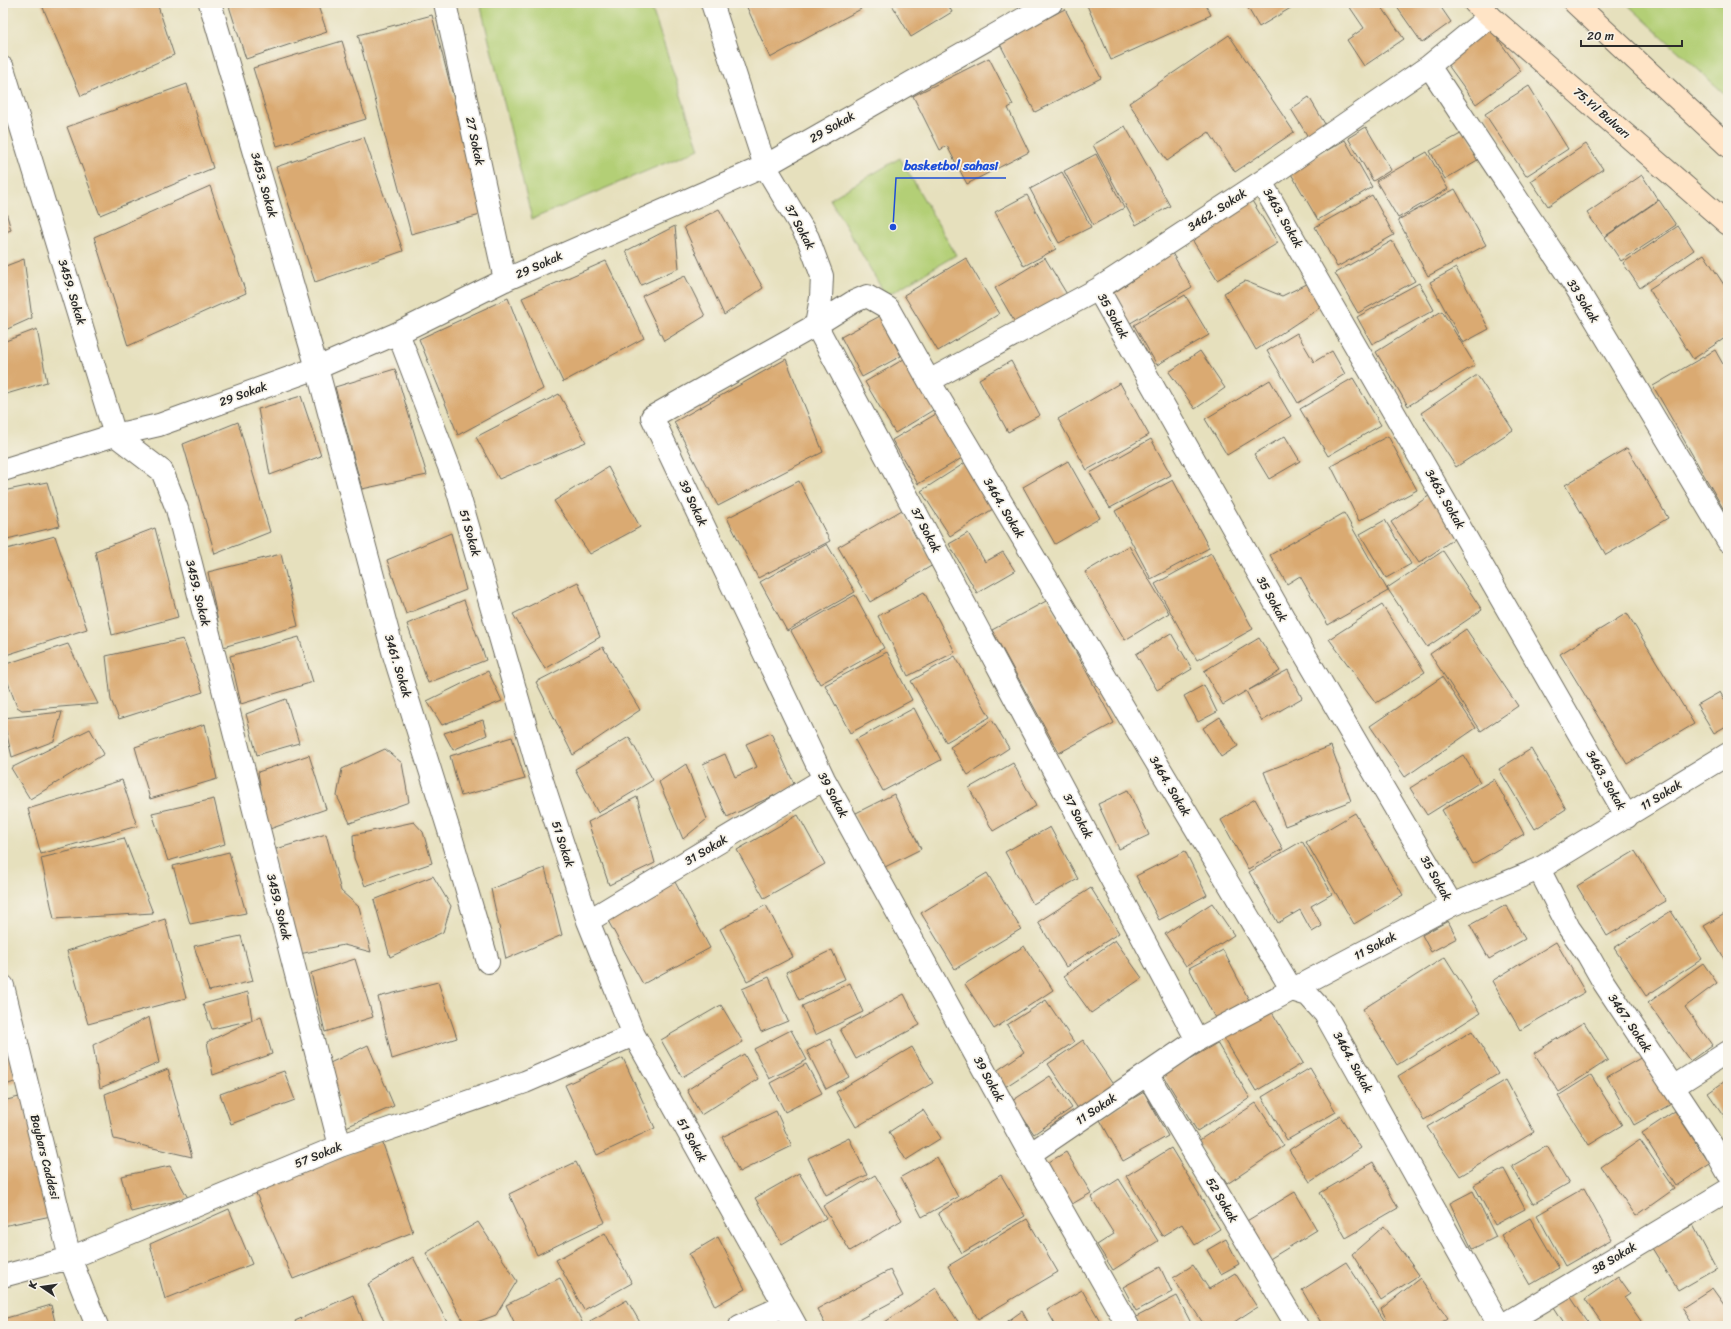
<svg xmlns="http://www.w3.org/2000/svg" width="1731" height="1329" viewBox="0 0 1731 1329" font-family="Sriracha,sans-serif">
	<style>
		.green { fill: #b3cf76; stroke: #6f7d50 }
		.building { fill: #daaa72 }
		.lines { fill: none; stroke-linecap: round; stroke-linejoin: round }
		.minor-casing { stroke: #6c6a5e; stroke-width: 24 }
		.secondary-casing { stroke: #6c6a5e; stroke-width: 24 }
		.minor { stroke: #fff; stroke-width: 22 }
		.secondary { stroke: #ffe4c6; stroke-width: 22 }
		.labels { text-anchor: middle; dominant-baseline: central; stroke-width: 3.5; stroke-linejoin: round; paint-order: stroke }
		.street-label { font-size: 12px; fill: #2b2b2b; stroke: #f7f3e8 }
		.leader { fill: none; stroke: #1d4ed8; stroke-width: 1.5 }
		.callout-dot { fill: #1d4ed8; stroke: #f7f3e8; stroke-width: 1.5 }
		.callout-label { font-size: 13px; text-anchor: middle; font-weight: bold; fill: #1d4ed8; stroke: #f7f3e8; stroke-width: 3.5; stroke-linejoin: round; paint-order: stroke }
	</style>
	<rect width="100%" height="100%" fill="#f7f3e8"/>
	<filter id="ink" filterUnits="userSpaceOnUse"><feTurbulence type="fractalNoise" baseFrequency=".025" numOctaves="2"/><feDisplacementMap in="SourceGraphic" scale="8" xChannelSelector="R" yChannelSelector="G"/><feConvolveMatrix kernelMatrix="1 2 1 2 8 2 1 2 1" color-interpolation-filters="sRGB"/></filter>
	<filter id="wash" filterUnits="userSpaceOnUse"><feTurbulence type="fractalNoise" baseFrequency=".012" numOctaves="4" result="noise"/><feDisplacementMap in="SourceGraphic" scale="16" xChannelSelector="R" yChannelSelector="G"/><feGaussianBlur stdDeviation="0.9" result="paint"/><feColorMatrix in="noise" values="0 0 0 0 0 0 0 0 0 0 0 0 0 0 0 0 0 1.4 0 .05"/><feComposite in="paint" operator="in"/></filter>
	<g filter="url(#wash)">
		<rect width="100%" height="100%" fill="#e6e0bd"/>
		<!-- green -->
		<path class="green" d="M480,3H650L699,149L532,219Z
			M1626,3H1728V97Z
			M900,158L956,255L886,296L830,199Z"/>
		<g id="blocks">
			<!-- building -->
			<path class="building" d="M41,3H157L174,55L81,96Z
				M228,3H317L327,32L246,59Z
				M745,3H857L861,9L770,58Z
				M891,3H947L952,12L911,37Z
				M1086,3H1205L1211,15L1111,60Z
				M1245,3H1299L1259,27Z
				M1354,3H1379L1404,39L1364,66L1347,40L1364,28L1349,6Z
				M1394,3H1438L1451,22L1422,43Z
				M1065,9L1101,78L1035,112L999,42Z
				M432,15L484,214L411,234L358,35Z
				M1490,28L1521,71L1476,104L1445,61Z
				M1229,35L1294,132L1235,172L1209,132L1167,161L1129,103Z
				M342,41L366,119L277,146L253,68Z
				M989,58L1013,105L1008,108L1029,152L967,184L947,146L940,150L913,96Z
				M187,84L213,168L100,215L67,127Z
				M1529,86L1568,149L1526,176L1485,114Z
				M1309,97L1328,129L1310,140L1291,109Z
				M1125,126L1170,206L1136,225L1093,145Z
				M1366,127L1391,170L1373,181L1348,138Z
				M1466,131L1481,158L1445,179L1430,151Z
				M364,137L403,251L315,282L276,167Z
				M1345,140L1372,187L1318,220L1290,172Z
				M1586,144L1603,169L1548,206L1531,181Z
				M1427,152L1448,189L1398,218L1376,181Z
				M1096,154L1124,208L1093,225L1064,171Z
				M1062,172L1091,227L1059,243L1030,189Z
				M1642,175L1658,200L1604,237L1587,213Z
				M210,186L246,293L128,346L94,237Z
				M1455,189L1486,245L1428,276L1398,220Z
				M1027,195L1056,249L1024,266L995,212Z
				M1372,195L1394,235L1337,267L1315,227Z
				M1249,196L1278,243L1217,280L1188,233Z
				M1659,200L1676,225L1621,261L1605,237Z
				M3,201L11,230L3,233Z
				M719,209L763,288L724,315L684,227Z
				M675,226L679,268L641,285L626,251Z
				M1678,226L1694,250L1640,288L1623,263Z
				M1392,241L1415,281L1358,313L1335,273Z
				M1172,253L1192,287L1127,325L1111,295Z
				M1704,254L1728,291V336L1693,359L1649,289Z
				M966,258L999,314L938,351L904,295Z
				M1045,258L1068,296L1017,326L995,288Z
				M24,259L32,318L3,331V267Z
				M606,261L644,338L563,382L522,298Z
				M1456,268L1489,329L1463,343L1430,282Z
				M685,276L705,316L664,341L642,296Z
				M1245,281L1282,296L1309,283L1321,307L1256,350L1224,293Z
				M1419,283L1434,310L1372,344L1357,317Z
				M1185,295L1209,335L1157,365L1134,325Z
				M508,298L543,389L458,435L419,339Z
				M1442,311L1475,365L1408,406L1376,352Z
				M880,316L901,356L862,377L841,337Z
				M37,329L47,382L3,395V342Z
				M1297,333L1314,362L1332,351L1345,374L1298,403L1267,351Z
				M1715,350L1728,373V517L1653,386Z
				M1200,351L1225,388L1195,409L1169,372Z
				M786,359L823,452L718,506L674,422Z
				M904,359L935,409L895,433L865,382Z
				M1011,361L1040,415L1008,432L979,379Z
				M395,369L427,475L362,489L335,387Z
				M1477,375L1513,430L1456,467L1421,413Z
				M1353,378L1381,425L1328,456L1300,409Z
				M1270,380L1291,416L1227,455L1205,419Z
				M1120,383L1149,435L1087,470L1058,419Z
				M559,394L586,442L499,479L476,437Z
				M301,396L321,456L270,475L258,409Z
				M936,414L962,458L918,484L892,440Z
				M238,422L270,532L215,554L183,444Z
				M1285,436L1300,461L1269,479L1254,454Z
				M1388,436L1417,490L1359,521L1331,466Z
				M1151,439L1171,475L1110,508L1090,473Z
				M1627,448L1668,518L1606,555L1565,485Z
				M968,461L996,507L950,536L921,491Z
				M1068,461L1100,518L1055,544L1023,487Z
				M608,467L640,527L590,554L554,501Z
				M1173,480L1209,548L1151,579L1115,511Z
				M799,481L830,541L758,578L727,518Z
				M47,482L60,526L3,540V491Z
				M1436,491L1464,532L1419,563L1391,522Z
				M902,510L933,565L870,602L838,547Z
				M1344,513L1388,591L1328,625L1300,576L1287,584L1270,555Z
				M1385,520L1411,564L1386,578L1360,534Z
				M155,528L178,617L112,635L95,551Z
				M451,533L466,590L406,614L387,560Z
				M968,533L985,562L1003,552L1015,571L977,593L949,544Z
				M55,536L87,629L3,656V550Z
				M827,544L855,592L787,631L760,582Z
				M1129,546L1169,613L1125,640L1085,572Z
				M1443,551L1482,610L1427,647L1387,588Z
				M1211,553L1253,629L1197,660L1155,584Z
				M281,554L298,626L223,647L208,572Z
				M578,582L600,637L545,669L513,614Z
				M924,592L955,652L908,676L878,616Z
				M855,595L884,648L820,684L791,631Z
				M464,600L486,660L428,683L407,624Z
				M1048,600L1114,723L1059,753L992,630Z
				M1382,605L1425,672L1376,703L1329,639Z
				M1627,613L1694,724L1627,764L1560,654Z
				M1466,629L1518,706L1481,731L1430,654Z
				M1171,633L1192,669L1157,690L1136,654Z
				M299,637L313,682L241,704L230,656Z
				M1259,638L1280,671L1249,690L1288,670L1302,698L1262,721L1246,691L1223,705L1204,671Z
				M183,639L203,692L119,719L111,700L106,656Z
				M68,644L98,704L22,710L17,707L3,669V665Z
				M603,647L640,710L573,755L536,682Z
				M887,652L912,700L850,733L825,685Z
				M955,656L990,717L946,742L911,681Z
				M488,671L502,701L442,725L427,701Z
				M1442,677L1476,728L1405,777L1370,726Z
				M1204,685L1217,712L1198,722L1184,696Z
				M1720,692L1728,706V725L1714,733L1697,705Z
				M286,699L299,743L257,755L246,714Z
				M914,708L941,760L883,791L855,740Z
				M62,712L54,741L12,757L3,718Z
				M1220,717L1238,746L1221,757L1203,728Z
				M483,720L487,735L453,750L444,733Z
				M992,720L1009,748L968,775L950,747Z
				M205,724L217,779L150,799L135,747Z
				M90,729L104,754L30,799L11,768Z
				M771,733L795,786L727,817L703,764L725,754L735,777L757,767L746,744Z
				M512,737L525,779L461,796L450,756Z
				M629,737L653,780L598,813L575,769Z
				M1331,746L1351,801L1285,826L1264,772Z
				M385,749L402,763L409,802L350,823L337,796L342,769Z
				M1531,749L1566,809L1535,829L1499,769Z
				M309,755L326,809L267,830L258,772Z
				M1463,755L1480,782L1427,815L1410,788Z
				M1013,763L1036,806L993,831L969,788Z
				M686,764L707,819L683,839L659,782Z
				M1494,779L1524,834L1473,864L1442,810Z
				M122,780L137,826L41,854L28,809Z
				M1128,790L1149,835L1119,849L1098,804Z
				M894,794L921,849L881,869L854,814Z
				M637,797L655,863L609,885L588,822Z
				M214,799L225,844L168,861L152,813Z
				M1255,799L1283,849L1248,869L1221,820Z
				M1355,813L1403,895L1354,924L1306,842Z
				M798,815L825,864L764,898L737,850Z
				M414,822L423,832L432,863L365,886L354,858L353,835Z
				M1050,827L1078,879L1033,904L1005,852Z
				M326,834L341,891L359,907L371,952L344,945L299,954L273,850Z
				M124,838L153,913L54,919L41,858Z
				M1302,841L1332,894L1311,906L1322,926L1312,932L1300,910L1278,923L1249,872Z
				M1185,851L1207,895L1159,920L1136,876Z
				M1635,851L1666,901L1607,936L1577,886Z
				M229,852L246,913L190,924L173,866Z
				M545,868L562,935L506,959L491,889Z
				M987,873L1021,929L955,969L921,913Z
				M433,876L451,906L443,932L390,957L374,900Z
				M675,882L710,948L643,984L607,919Z
				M1091,888L1119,933L1066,967L1038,922Z
				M1212,903L1234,935L1186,966L1165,934Z
				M766,905L793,957L747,981L720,929Z
				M1506,905L1525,939L1489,959L1470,925Z
				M1671,911L1702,959L1646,996L1614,948Z
				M1728,912V965L1704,926Z
				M165,919L186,998L88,1024L67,951Z
				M1448,921L1457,938L1431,952L1422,935Z
				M241,936L253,981L209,991L194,946Z
				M1115,940L1142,978L1091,1013L1064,976Z
				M1556,942L1585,992L1520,1030L1492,981Z
				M1024,946L1053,990L994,1029L965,984Z
				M832,950L845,979L799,1000L786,972Z
				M1223,950L1250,1002L1216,1020L1189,968Z
				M1445,957L1480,1013L1397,1065L1363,1009Z
				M355,959L373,1017L325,1032L311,973Z
				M1703,963L1717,983L1685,1007L1712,1045L1690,1061L1648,1003Z
				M769,977L788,1021L761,1032L742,989Z
				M438,982L457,1038L392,1059L378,997Z
				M850,983L863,1012L815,1035L802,1006Z
				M248,992L252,1020L212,1029L203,1004Z
				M904,994L920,1025L856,1059L840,1029Z
				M1046,1000L1074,1042L1005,1087L995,1072L1024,1052L1007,1025Z
				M721,1005L743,1042L682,1077L661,1040Z
				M1270,1009L1303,1063L1256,1091L1224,1038Z
				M261,1016L272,1054L213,1075L207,1042Z
				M149,1017L159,1063L100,1088L93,1045Z
				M1584,1022L1608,1060L1559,1092L1534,1053Z
				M791,1030L807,1060L769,1079L754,1049Z
				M1472,1031L1498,1074L1424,1120L1398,1076Z
				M3,1038L17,1081L3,1086Z
				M830,1039L849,1077L826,1089L807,1051Z
				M1083,1040L1114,1086L1079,1110L1048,1064Z
				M1217,1043L1250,1098L1197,1131L1163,1075Z
				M368,1045L394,1106L346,1127L330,1063Z
				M912,1047L933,1083L856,1127L836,1092Z
				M744,1054L758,1079L701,1115L687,1090Z
				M1644,1056L1671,1104L1634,1125L1607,1077Z
				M623,1058L655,1128L597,1155L565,1085Z
				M806,1064L822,1093L785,1112L770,1083Z
				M1310,1068L1336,1112L1287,1140L1262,1097Z
				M168,1069L192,1157L114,1139L105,1094Z
				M284,1071L295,1100L231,1124L220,1094Z
				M1591,1075L1622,1125L1589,1145L1558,1096Z
				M1050,1076L1072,1108L1034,1134L1012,1101Z
				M1728,1079V1122L1708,1093Z
				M1506,1080L1534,1132L1460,1176L1427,1127Z
				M1144,1092L1168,1136L1123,1161L1099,1118Z
				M23,1096L51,1216L3,1226V1101Z
				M1256,1103L1284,1146L1227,1184L1198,1141Z
				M923,1110L941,1138L906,1160L889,1132Z
				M776,1111L792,1146L739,1172L722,1137Z
				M1675,1111L1710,1164L1676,1186L1642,1133Z
				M1340,1116L1361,1148L1310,1182L1289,1150Z
				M849,1138L867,1175L826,1195L808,1158Z
				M1640,1140L1674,1189L1636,1216L1601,1167Z
				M382,1141L413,1232L293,1279L255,1191Z
				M1547,1146L1569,1183L1533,1204L1512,1166Z
				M1171,1148L1220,1229L1195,1245L1182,1224L1162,1236L1126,1176Z
				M1066,1152L1091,1193L1067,1207L1042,1166Z
				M937,1157L958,1197L922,1217L901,1177Z
				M576,1162L605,1222L537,1255L509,1194Z
				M1373,1162L1398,1208L1346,1238L1320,1193Z
				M170,1166L188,1198L131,1212L121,1176Z
				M1504,1169L1525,1209L1495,1225L1474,1185Z
				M799,1173L826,1218L782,1244L755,1198Z
				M875,1175L902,1220L850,1251L823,1206Z
				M1001,1175L1025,1216L962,1253L938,1213Z
				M1119,1179L1158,1241L1113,1270L1097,1245L1114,1234L1091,1197Z
				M1584,1188L1612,1239L1565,1266L1537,1215Z
				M1473,1191L1496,1237L1472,1249L1450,1203Z
				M1295,1192L1317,1230L1268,1260L1245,1222Z
				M229,1209L252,1264L165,1299L150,1244Z
				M1530,1218L1559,1268L1530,1285L1501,1235Z
				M1027,1219L1058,1272L978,1319L948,1266Z
				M478,1222L517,1281L496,1315L466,1326L426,1253Z
				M1693,1225L1716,1268L1678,1290L1652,1248Z
				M1384,1226L1419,1275L1381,1300L1352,1254Z
				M605,1233L632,1283L584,1310L556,1260Z
				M718,1237L745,1289L715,1306L689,1254Z
				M1226,1239L1239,1264L1221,1274L1207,1250Z
				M413,1257L449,1326H386L368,1284Z
				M1346,1262L1388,1326H1323L1302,1290Z
				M1193,1265L1209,1289L1235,1273L1257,1307L1228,1326H1205L1173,1278Z
				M1160,1267L1172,1292L1136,1311L1123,1287Z
				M890,1270L903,1296L847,1326H826L817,1309Z
				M1618,1276L1630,1293L1624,1297L1641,1321L1635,1326H1604L1585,1299Z
				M560,1278L584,1326H516L506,1305Z
				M1420,1278L1448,1318L1436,1326H1390L1381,1309Z
				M936,1288L961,1326H879Z
				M1713,1288L1728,1309V1326H1694L1682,1308Z
				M1082,1290L1103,1326H1056L1047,1310Z
				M353,1295L365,1326H297L295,1321Z
				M1177,1296L1191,1323L1184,1326H1141L1136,1317Z
				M1570,1296L1590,1326H1566L1554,1307Z
				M627,1300L642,1326H593L590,1321Z
				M51,1305L56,1326H3V1319Z
				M1022,1311L1030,1326H1001Z"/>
		</g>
	</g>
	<g filter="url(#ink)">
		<use href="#blocks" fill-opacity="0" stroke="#6c6a5e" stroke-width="1"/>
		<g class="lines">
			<!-- minor casing -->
			<g class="minor-casing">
				<path id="minor" d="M210,3L317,368L394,655L452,840L488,962
					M445,3L505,280
					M712,3L765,166L808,238L822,276L821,298L816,325L1197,1040
					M1429,66L1579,292L1728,541
					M3,68L115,435L162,471L177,509L340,1146
					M1261,182L1627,817
					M1098,289L1291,631L1452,905
					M398,333L456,485L537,765L588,921L634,1035L796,1326
					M929,381L1098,289L1261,182L1429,66L1490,16
					M3,470L115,435L159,425L317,368L398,333L505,280L765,166L1051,3
					M1539,869L1569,928L1588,955L1604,983L1715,1150L1728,1173
					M588,921L824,779
					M3,986L70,1258L97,1326
					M1147,1074L1297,1326
					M1673,1087L1728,1052
					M1030,1154L1197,1040L1452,905L1539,869L1728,754
					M3,1276L70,1258L340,1146L525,1082L634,1035
					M740,1326L784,1306
					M1128,1326L1030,1154L824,779L652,417L816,325L853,302L867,296L888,308L929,381L1292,990L1308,995L1325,1014L1500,1326
					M1501,1326L1728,1190"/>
			</g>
			<!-- secondary casing -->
			<g class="secondary-casing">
				<path id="secondary" d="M1475,3L1728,224
					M1575,3L1728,146"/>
			</g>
			<!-- minor -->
			<use href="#minor" class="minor"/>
			<!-- secondary -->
			<use href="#secondary" class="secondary"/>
		</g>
	</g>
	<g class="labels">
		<!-- street labels -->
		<g class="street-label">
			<text transform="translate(1602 113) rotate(41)">75.Yıl Bulvarı</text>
			<text transform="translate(832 127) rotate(-30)">29 Sokak</text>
			<text transform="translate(475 141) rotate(78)">27 Sokak</text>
			<text transform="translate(264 185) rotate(74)">3453. Sokak</text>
			<text transform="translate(1217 210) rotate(-33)">3462. Sokak</text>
			<text transform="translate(1283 218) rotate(60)">3463. Sokak</text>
			<text transform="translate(800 227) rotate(62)">37 Sokak</text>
			<text transform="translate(539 265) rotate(-24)">29 Sokak</text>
			<text transform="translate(72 292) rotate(73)">3459. Sokak</text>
			<text transform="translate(1583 301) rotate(58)">33 Sokak</text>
			<text transform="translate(1113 316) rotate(61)">35 Sokak</text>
			<text transform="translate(243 394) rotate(-20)">29 Sokak</text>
			<text transform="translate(1445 499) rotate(60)">3463. Sokak</text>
			<text transform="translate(693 503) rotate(65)">39 Sokak</text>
			<text transform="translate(1004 508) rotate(59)">3464. Sokak</text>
			<text transform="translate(926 530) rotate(62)">37 Sokak</text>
			<text transform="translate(470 533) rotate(74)">51 Sokak</text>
			<text transform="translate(198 593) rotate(76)">3459. Sokak</text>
			<text transform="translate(1272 599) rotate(61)">35 Sokak</text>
			<text transform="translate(398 666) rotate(73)">3461. Sokak</text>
			<text transform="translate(1606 780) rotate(60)">3463. Sokak</text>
			<text transform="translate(1170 786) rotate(59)">3464. Sokak</text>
			<text transform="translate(833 795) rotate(62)">39 Sokak</text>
			<text transform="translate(1661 795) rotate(-32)">11 Sokak</text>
			<text transform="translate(1078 816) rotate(62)">37 Sokak</text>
			<text transform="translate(563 844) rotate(72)">51 Sokak</text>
			<text transform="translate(706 850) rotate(-31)">31 Sokak</text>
			<text transform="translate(1436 878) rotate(60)">35 Sokak</text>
			<text transform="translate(279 907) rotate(76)">3459. Sokak</text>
			<text transform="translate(1375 946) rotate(-28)">11 Sokak</text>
			<text transform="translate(1630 1023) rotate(56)">3467. Sokak</text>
			<text transform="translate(1353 1062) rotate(61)">3464. Sokak</text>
			<text transform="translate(989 1079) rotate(61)">39 Sokak</text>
			<text transform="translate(1096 1109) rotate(-34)">11 Sokak</text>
			<text transform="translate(692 1140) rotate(61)">51 Sokak</text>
			<text transform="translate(318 1155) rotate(-22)">57 Sokak</text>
			<text transform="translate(45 1157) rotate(76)">Baybars Caddesi</text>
			<text transform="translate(1222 1200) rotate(59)">52 Sokak</text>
			<text transform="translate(1614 1258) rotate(-31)">38 Sokak</text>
		</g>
	</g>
	<!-- callouts -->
	<path class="leader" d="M893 227L896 178H1006"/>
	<circle class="callout-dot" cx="893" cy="227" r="4"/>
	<g class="callout-label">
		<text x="951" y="170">basketbol sahasi</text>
	</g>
	<!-- margin -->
	<rect width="1731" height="1329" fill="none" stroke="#f7f3e8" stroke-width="16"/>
	<!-- north arrow -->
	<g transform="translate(42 1287) rotate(283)" stroke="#f7f3e8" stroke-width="3" paint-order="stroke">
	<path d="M0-3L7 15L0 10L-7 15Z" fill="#2b2b2b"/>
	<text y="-6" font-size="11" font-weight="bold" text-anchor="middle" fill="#2b2b2b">K</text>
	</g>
	<!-- scale -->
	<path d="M1581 40v6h101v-6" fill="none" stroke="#2b2b2b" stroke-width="2"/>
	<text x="1587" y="40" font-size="12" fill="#2b2b2b" stroke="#f7f3e8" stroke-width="3" paint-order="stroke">20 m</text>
</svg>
